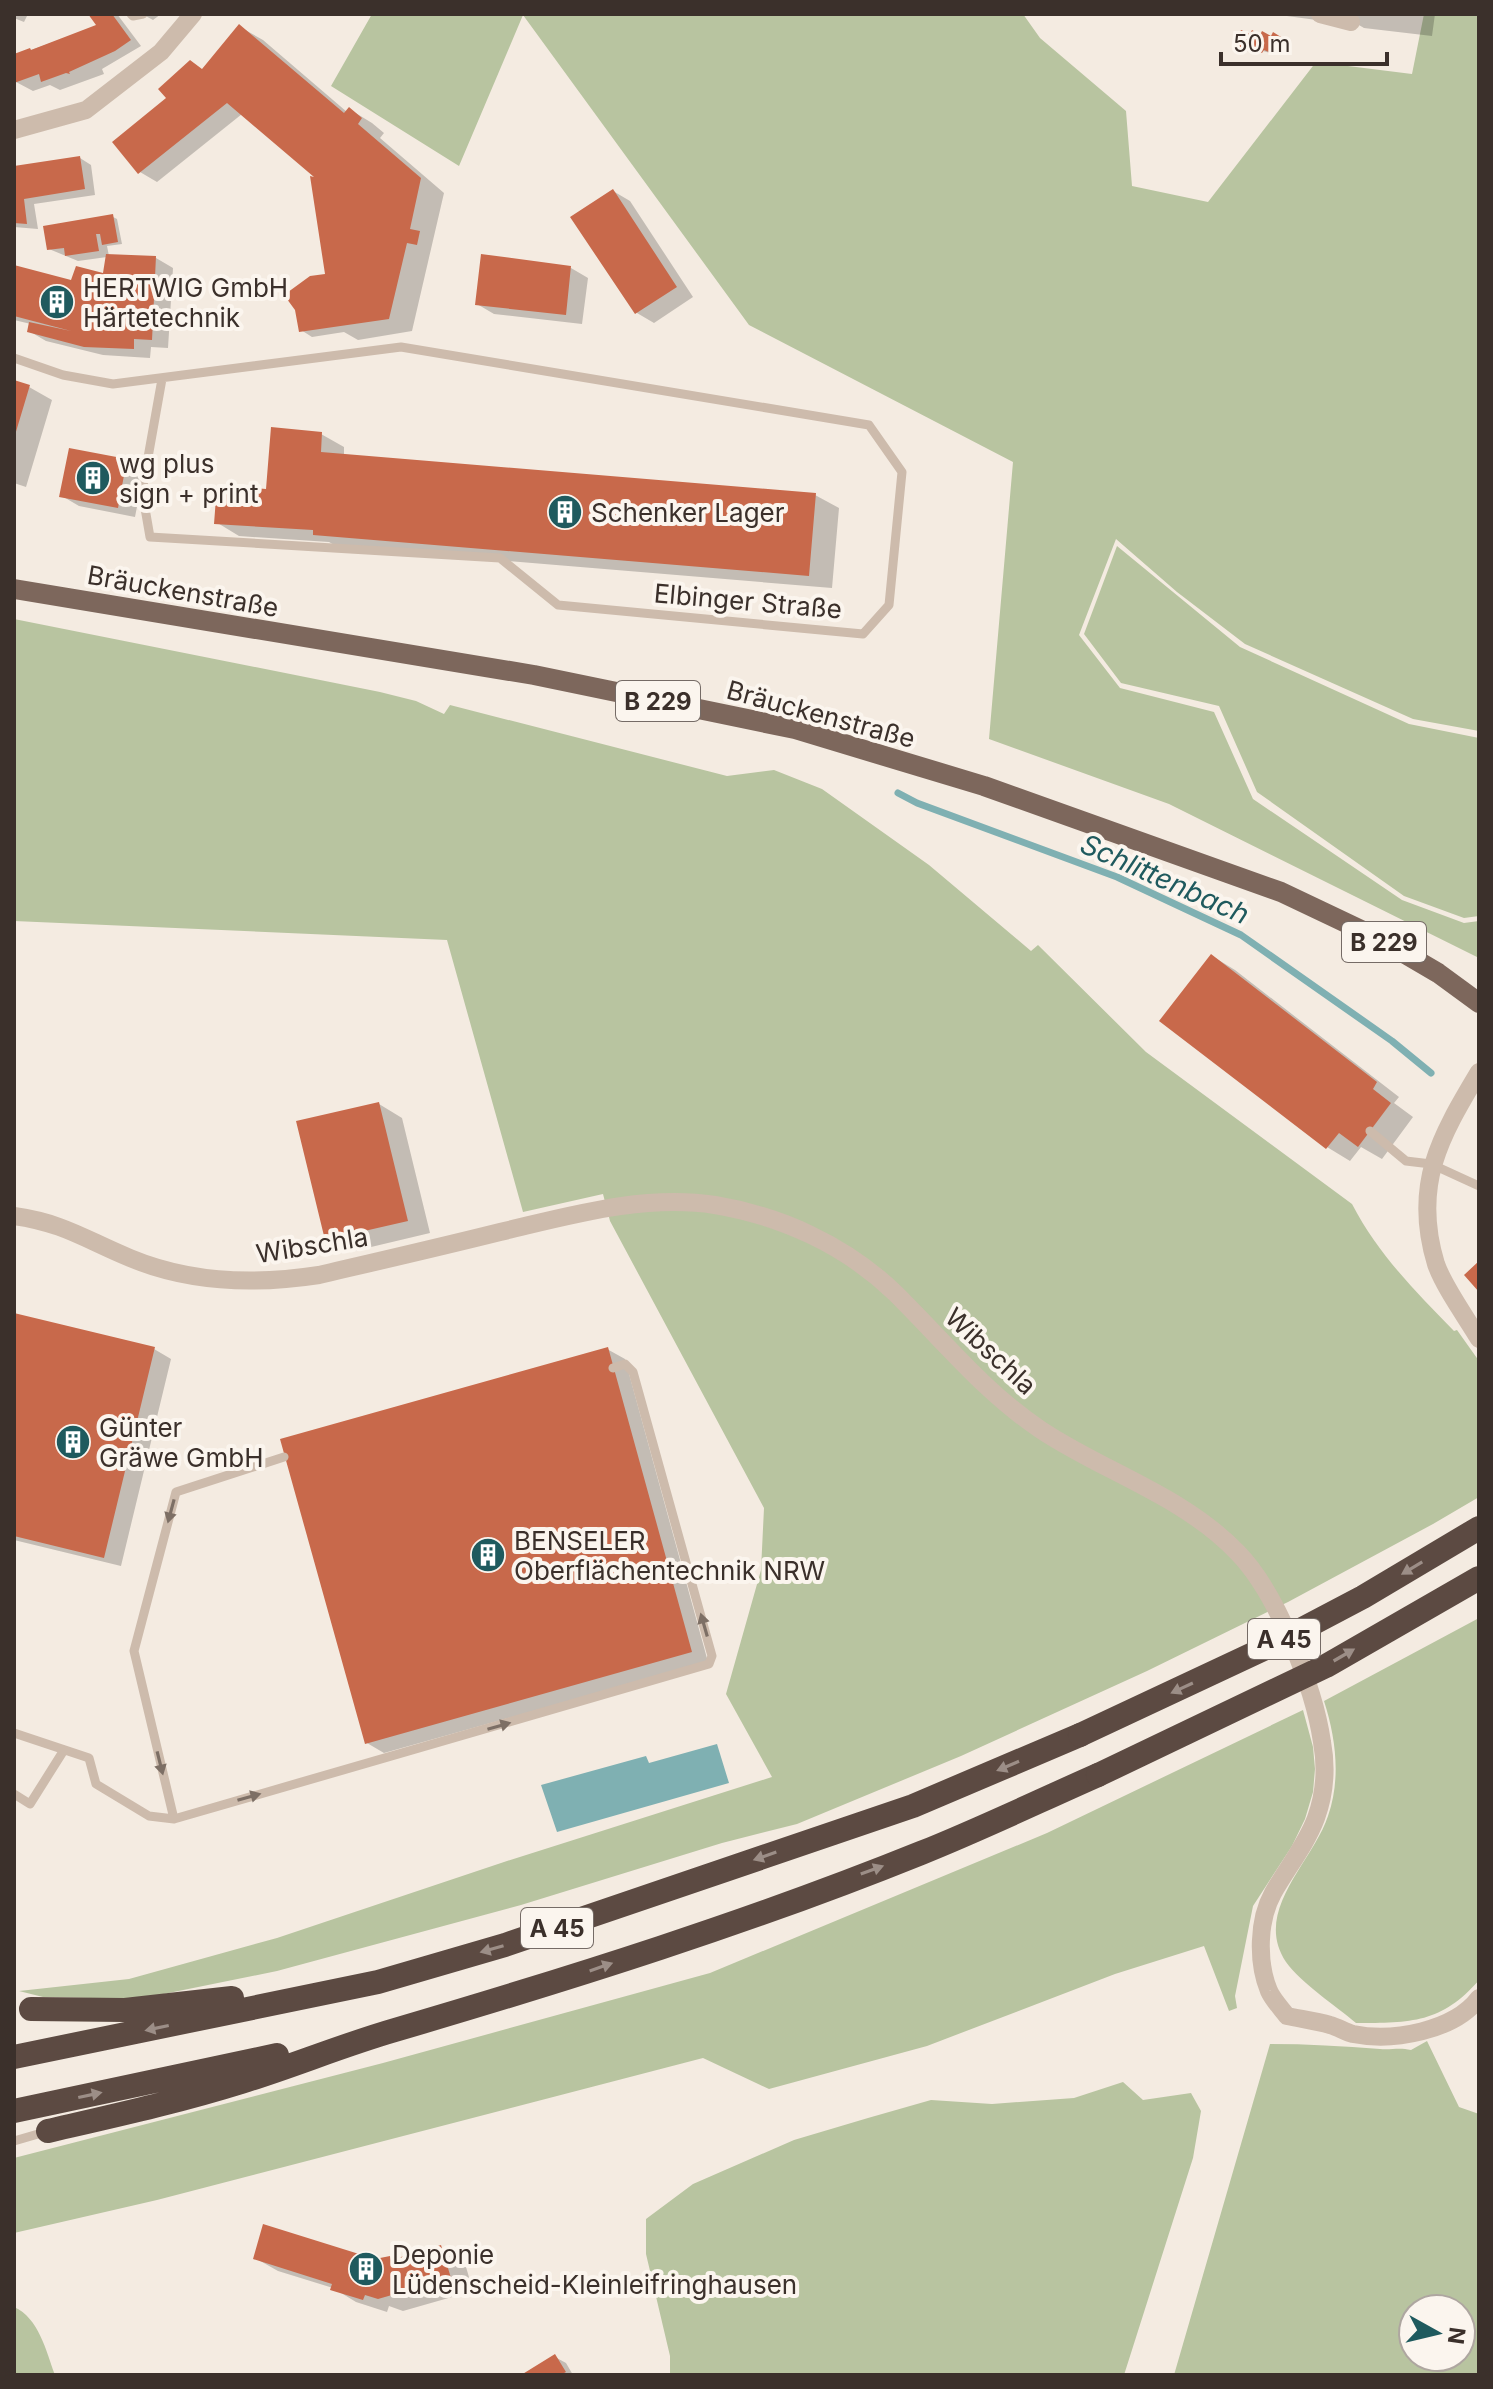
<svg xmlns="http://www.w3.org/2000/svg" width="1493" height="2389" viewBox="0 0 1493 2389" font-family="Inter,sans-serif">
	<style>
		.green { fill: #b8c4a0; fill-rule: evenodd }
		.water { fill: #7fb0b2 }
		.shadow { fill: #0003 }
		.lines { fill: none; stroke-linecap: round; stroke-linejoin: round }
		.stream { stroke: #7fb0b2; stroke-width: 7 }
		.building { fill: #c8694b }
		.service { stroke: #cdbbac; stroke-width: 9 }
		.minor { stroke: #cdbbac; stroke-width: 18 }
		.primary { stroke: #7d675c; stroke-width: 20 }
		.motorway { stroke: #5c4a42; stroke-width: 24 }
		.motorway-bridge { stroke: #5c4a42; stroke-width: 24 }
		.oneway { fill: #7d6f65 }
		.oneway2 { fill: #9c8e87 }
		.labels { text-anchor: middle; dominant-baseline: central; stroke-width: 8; stroke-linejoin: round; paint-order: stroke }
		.shield { fill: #fbf5ee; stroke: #756b66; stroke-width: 2 }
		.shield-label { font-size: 24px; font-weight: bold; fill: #3b302b }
		.poi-label { font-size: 26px; fill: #3b302b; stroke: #fbf5ee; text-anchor: start }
		.street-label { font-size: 26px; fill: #3b302b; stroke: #fbf5ee }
		.water-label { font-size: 28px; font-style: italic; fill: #1f5a5e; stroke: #fbf5ee }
	</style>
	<rect width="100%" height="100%" fill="#f4ebe1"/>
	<!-- green -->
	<path class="green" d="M372,14H1023L1040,38L1126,111L1132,186L1208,202L1316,62L1412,74L1424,14H1479V731L1413,719L1245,644L1177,592L1116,539L1079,635L1120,688L1214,712L1253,799L1402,900L1464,923L1479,921V958L1169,804L989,739L1013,462L749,325L523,15L459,166L331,86Z
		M1117,546L1240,647L1409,724L1479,738V916L1464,918L1404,896L1257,792L1219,706L1121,683L1084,634Z
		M14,619L380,692L416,701L444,714L450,705L727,776L774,770L822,789L929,865L1031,951L1038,945L1146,1052L1352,1204C1378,1254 1415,1291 1454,1331L1457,1330L1479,1361V1497L1433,1524L1288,1602L1147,1671L961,1756L797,1824L722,1843L521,1905L277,1971L139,1999L43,1997L19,1991L129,1979L277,1938L504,1862L772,1777L726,1694L761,1570L764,1508L610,1221L603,1194L523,1212L447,940L14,921Z
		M1479,1618V1980C1442,2023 1411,2023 1356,2023C1336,2006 1301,1983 1286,1962C1252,1911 1313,1862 1328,1816C1341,1779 1336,1738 1324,1701Z
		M1303,1710L1313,1747L1315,1769L1313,1792L1305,1819L1292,1846L1253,1906L1235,1996L1237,2008L1229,2011L1204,1946L1115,1974L927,2046L769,2089L703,2058L157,2200L14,2233V2158L383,2063L710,1973L1047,1833Z
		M1427,2041L1459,2107L1479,2114V2375H1174L1270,2044C1307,2044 1343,2046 1380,2049C1392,2050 1399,2047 1411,2050ZM1461,2309V2357H1413V2309Z
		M1123,2082L1143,2100L1191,2093L1201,2111L1193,2158L1124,2375H670V2356L646,2254V2219L693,2184L794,2140L868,2118L931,2100L992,2104L1074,2098Z
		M14,2307C39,2318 46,2351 55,2375H14Z"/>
	<!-- water -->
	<path class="water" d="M717,1744L729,1783L557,1832L541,1785L646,1756L649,1763Z"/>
	<!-- shadow -->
	<path class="shadow" d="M14,14H28L24,22L14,18Z
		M90,14H117L141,46L102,69L104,74L60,90L50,85L33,91L16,82L14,56L99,26Z
		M142,14H161L153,20Z
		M1272,14H1325L1324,21Z
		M1340,14H1435L1432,36L1364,28Z
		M240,27L263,40L347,112L349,109L372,123L384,133L380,138L444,193L412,331L358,340L344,332L312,337L301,330L297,309L327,276L322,182L242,114L157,182L140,172L203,70Z
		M1274,35L1285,41L1278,55L1259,50L1257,53L1248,49L1247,52L1235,46L1250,36L1272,39Z
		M80,158L91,165L95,195L34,204L38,229L14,227V168Z
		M613,191L630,201L693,297L654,323L637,313Z
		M113,217L117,219L122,244L107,246L109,256L156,258L173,268L168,348L151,347L150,358L103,355L46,341L29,331L31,324L14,320V267L73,282L105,275L107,257L78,261L49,249Z
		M571,268L588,278L582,324L494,314L477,304Z
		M14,382L29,387L52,400L26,487L14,483Z
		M321,434L344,447V455L815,495L839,508L832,588L338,547L329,542L239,536L216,522L268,491Z
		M126,461L144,471L135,517L79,506L62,496Z
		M1212,956L1235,970L1399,1097L1394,1103L1413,1117L1382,1159L1361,1147L1350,1161L1327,1147Z
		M379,1104L402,1118L430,1233L350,1252L327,1239Z
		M14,1315L154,1349L171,1359L121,1566L14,1540Z
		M607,1349L625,1359L708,1662L384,1753L367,1743Z
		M440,2247L464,2260L473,2291L403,2311L389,2306L387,2312L356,2302L333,2288L278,2271L255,2258L375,2261L389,2258L395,2261Z
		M555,2357L566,2363L573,2375H525Z"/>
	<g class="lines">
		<!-- stream -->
		<path class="stream" d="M898,793L917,803L1117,877L1241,935L1392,1041L1431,1073"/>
	</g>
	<!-- building -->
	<path class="building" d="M88,14H112L131,40L115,51L69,72L70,74L66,73L41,82L39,74L14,83V54L30,48L31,50L96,25Z
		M239,24L344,113L349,107L362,118L358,124L421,178L410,229L420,231L417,245L407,243L389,319L299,332L295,310L284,295L310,276L325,274L310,176L314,177L227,103L138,174L112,142L166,98L158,89L190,60L202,69Z
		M1241,30L1250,34L1252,30L1260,35L1262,31L1271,36L1273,32L1281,37L1273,54L1264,50L1262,53L1254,49L1252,52L1243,48L1241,51L1233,47Z
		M80,156L85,189L24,199L27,224L14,223V166Z
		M613,189L677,287L635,314L570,217Z
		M113,214L118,242L102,245L100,234H96L99,251L65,256L64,248L47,250L43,226Z
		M106,254L156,256L152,340L134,339V349L84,347L27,332L29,322L71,331L14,316V265L71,280L76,266L103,273Z
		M481,254L571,266L566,315L475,305Z
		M14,380L30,385L15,435H14Z
		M271,427L322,432L321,452L816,493L809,576L313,535V530L214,524L217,485L266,489Z
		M69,448L127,459L118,508L59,497Z
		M1211,954L1377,1082L1373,1089L1391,1103L1358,1147L1339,1133L1326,1149L1159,1021Z
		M379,1102L408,1221L325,1240L296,1121Z
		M1479,1261V1292L1464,1275Z
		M14,1313L155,1347L104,1558L14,1536Z
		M608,1347L692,1652L365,1744L280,1439Z
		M263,2224L375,2259L390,2256L391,2260L441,2245L451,2278L378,2299L365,2295L363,2300L330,2290L332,2284L253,2259Z
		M555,2354L566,2372L560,2375H521Z"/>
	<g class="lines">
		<!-- service -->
		<path class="service" d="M131,14L133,16L143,14
			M14,358L63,375L113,384L401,347L869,425L902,472L889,605L863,634L558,605L500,558L150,537L142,491L162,379
			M1370,1131L1406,1161L1431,1164L1479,1186
			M14,1733L89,1758L96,1784L149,1816L174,1819L709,1664L712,1656L633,1372L625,1364L613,1368
			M14,1794L30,1804L64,1750
			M174,1819L134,1651L176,1492L284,1457
			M14,2141L45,2132"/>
		<!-- minor -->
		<path class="minor" d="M1320,14L1351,22
			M14,130L86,110L161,52L193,14
			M1479,1072C1440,1137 1412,1185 1436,1264C1444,1287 1466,1317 1479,1339
			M14,1216C64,1223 86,1240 130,1258C190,1283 254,1285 319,1275C379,1261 440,1247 500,1232C569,1216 643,1194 715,1205C781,1216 845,1245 894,1292C942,1339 984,1392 1041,1430C1104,1472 1184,1496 1238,1553C1277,1593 1314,1687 1322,1742C1327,1769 1325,1793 1316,1818C1306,1845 1287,1868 1273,1893C1258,1920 1257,1962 1269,1991C1273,2000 1281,2008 1287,2016C1301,2019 1316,2021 1330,2025C1338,2027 1345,2032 1353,2034C1393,2042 1454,2031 1479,1998"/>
		<!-- primary -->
		<path class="primary" d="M14,589L534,675L795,729L984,786L1281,892L1380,939L1438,973L1479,1003"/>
		<!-- motorway -->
		<path class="motorway" d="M31,2009L125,2010L232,1998
			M14,2057L378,1982L505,1945L913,1806L1080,1735
			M14,2111L277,2055
			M48,2131C113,2116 177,2102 241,2082C293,2066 343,2045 395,2030C572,1978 750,1922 921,1853C981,1829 1039,1801 1098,1775"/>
		<!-- motorway-bridge -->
		<path class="motorway-bridge" d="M1080,1735L1272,1645L1363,1597L1479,1528
			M1098,1775L1326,1666L1479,1578"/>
	</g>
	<!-- one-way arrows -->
	<defs><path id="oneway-solid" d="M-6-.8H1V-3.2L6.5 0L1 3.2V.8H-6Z" transform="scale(2)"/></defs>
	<g class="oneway">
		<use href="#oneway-solid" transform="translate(171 1511) rotate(105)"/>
		<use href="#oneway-solid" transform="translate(704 1625) rotate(-106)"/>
		<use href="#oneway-solid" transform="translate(499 1726) rotate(-16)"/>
		<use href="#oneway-solid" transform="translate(160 1763) rotate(76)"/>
		<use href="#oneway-solid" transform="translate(249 1797) rotate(-16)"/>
	</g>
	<g class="oneway2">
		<use href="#oneway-solid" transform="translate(1412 1568) rotate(149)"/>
		<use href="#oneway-solid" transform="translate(1344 1655) rotate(-30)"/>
		<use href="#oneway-solid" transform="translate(1182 1688) rotate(155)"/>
		<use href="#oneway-solid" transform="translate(1008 1766) rotate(157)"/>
		<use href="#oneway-solid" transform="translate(765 1856) rotate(161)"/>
		<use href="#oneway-solid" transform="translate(872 1870) rotate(-20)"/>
		<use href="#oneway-solid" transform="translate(492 1949) rotate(164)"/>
		<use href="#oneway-solid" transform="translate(601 1967) rotate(-19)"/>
		<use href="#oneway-solid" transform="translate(157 2028) rotate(168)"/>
		<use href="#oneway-solid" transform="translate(90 2095) rotate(-12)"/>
	</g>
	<!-- icons -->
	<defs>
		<g id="building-disc" transform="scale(1.8)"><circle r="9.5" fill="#1f5a5e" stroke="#fbf5ee"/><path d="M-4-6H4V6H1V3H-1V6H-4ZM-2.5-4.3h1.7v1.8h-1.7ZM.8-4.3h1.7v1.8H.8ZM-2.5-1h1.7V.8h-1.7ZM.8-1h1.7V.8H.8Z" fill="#fff"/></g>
	</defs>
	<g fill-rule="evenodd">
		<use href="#building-disc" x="57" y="302"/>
		<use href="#building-disc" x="93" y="478"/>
		<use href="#building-disc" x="565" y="512"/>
		<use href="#building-disc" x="73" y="1442"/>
		<use href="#building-disc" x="488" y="1555"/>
		<use href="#building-disc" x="366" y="2269"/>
	</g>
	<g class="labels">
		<!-- shield labels -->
		<g class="shield">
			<rect x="616" y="681" width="84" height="40" rx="6"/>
			<rect x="1342" y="922" width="84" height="40" rx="6"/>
			<rect x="1248" y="1619" width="72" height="40" rx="6"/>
			<rect x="521" y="1908" width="72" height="40" rx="6"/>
		</g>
		<g class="shield-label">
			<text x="658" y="701">B 229</text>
			<text x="1384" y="942">B 229</text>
			<text x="1284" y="1639">A 45</text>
			<text x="557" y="1928">A 45</text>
		</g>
		<!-- poi labels -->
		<g class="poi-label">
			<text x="83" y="287">HERTWIG GmbH<tspan x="83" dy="30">Härtetechnik</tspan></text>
			<text x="119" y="463">wg plus<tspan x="119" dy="30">sign + print</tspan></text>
			<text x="591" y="512">Schenker Lager</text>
			<text x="99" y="1427">Günter<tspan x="99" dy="30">Gräwe GmbH</tspan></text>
			<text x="514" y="1540">BENSELER<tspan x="514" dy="30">Oberflächentechnik NRW</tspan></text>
			<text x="392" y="2254">Deponie<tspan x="392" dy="30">Lüdenscheid-Kleinleifringhausen</tspan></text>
		</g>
		<!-- street labels -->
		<g class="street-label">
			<text transform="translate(183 591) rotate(10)">Bräuckenstraße</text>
			<text transform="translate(748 601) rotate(5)">Elbinger Straße</text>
			<text transform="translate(821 714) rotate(15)">Bräuckenstraße</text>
			<text transform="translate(312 1245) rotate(-9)">Wibschla</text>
			<text transform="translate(991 1351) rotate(43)">Wibschla</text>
		</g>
		<!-- water labels -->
		<g class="water-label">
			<text transform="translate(1165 879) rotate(24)">Schlittenbach</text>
		</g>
	</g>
	<!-- border -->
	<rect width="1493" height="2389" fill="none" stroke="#3b302b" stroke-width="32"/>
	<!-- north arrow -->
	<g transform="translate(1437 2333) rotate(98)"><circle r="38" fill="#fbf5ee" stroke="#aea6a0" stroke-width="2"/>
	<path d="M0-6L14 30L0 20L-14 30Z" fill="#1f5a5e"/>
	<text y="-12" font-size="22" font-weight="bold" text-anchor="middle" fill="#3b302b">N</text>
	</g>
	<!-- scale -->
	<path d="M1221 52v12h166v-12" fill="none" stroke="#3b302b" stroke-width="4"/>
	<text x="1233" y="52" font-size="24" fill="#3b302b" stroke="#fbf5ee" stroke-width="6" paint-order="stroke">50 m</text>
</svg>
